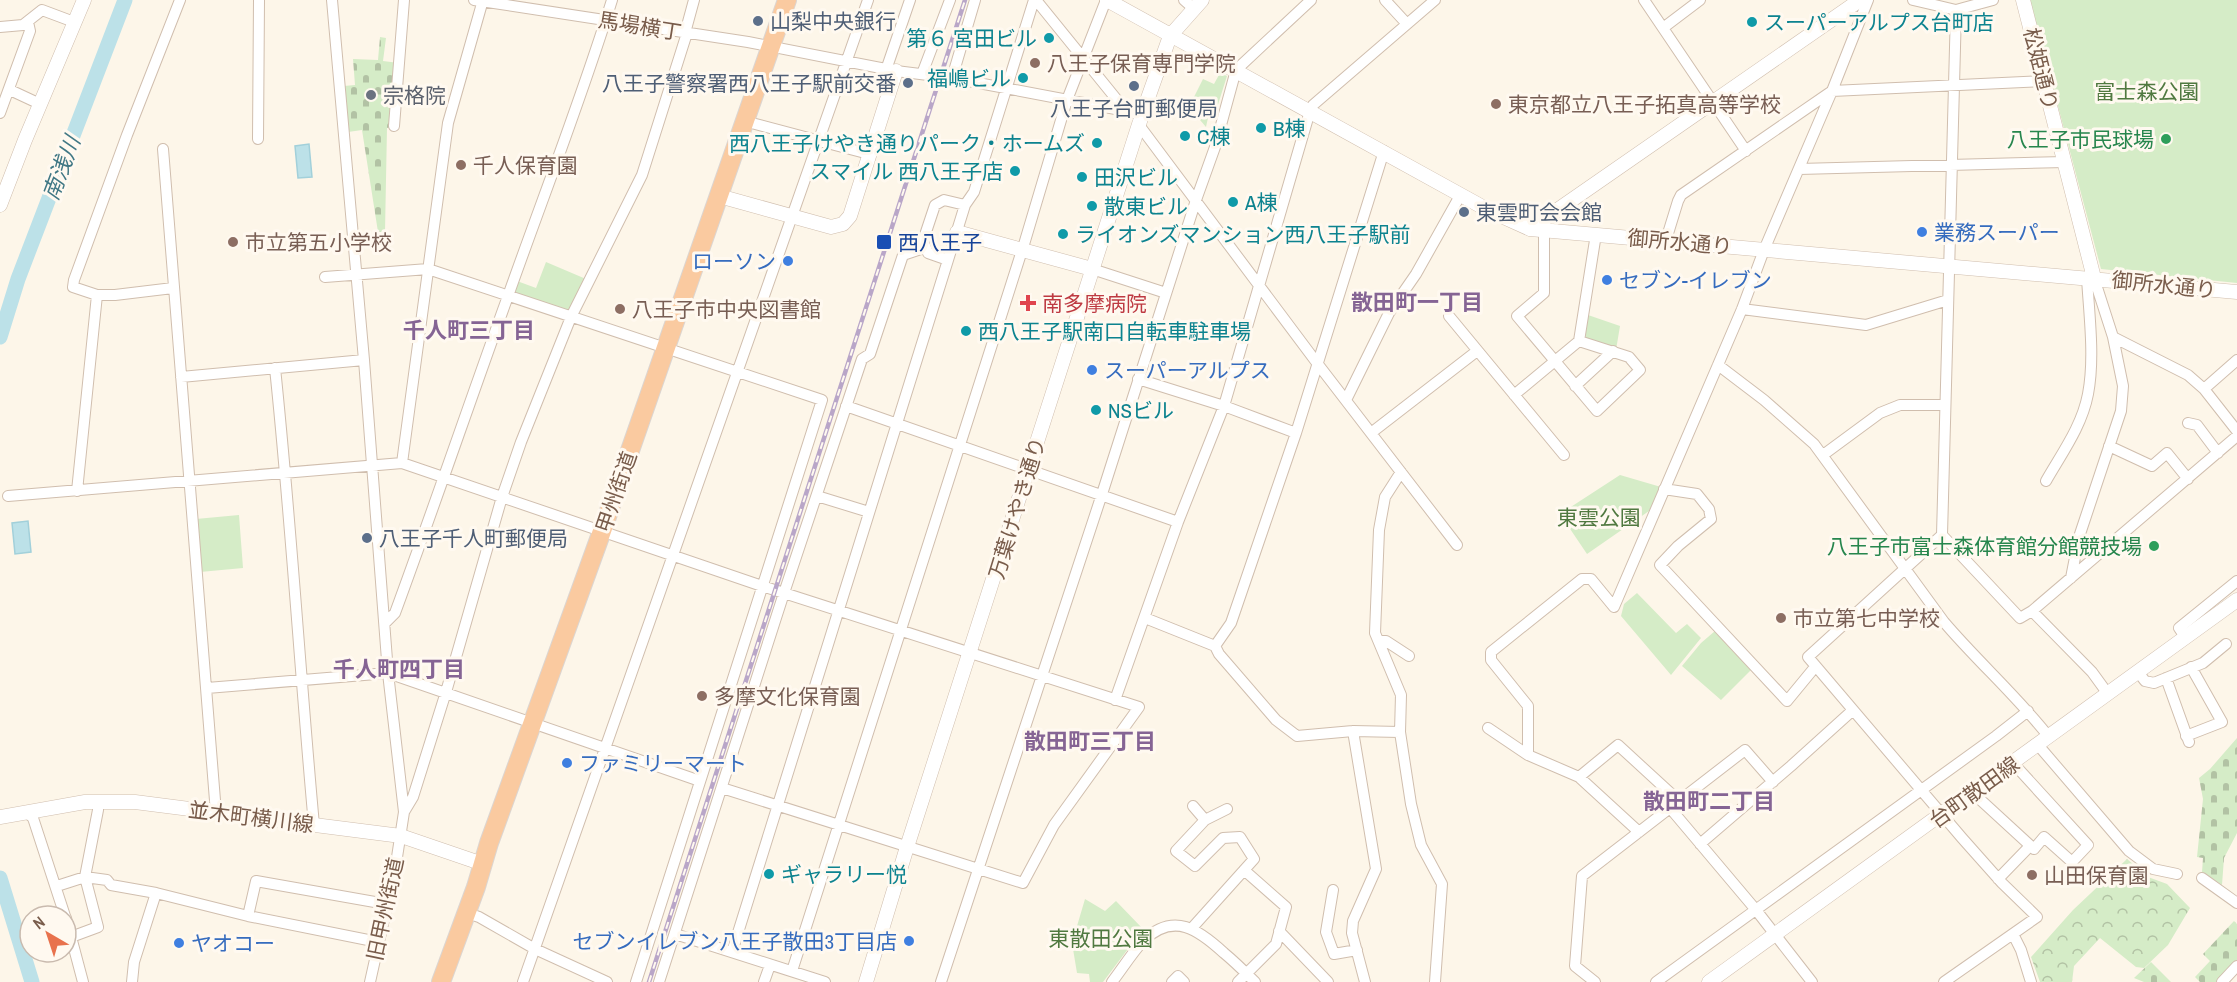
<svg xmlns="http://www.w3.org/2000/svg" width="2237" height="982" viewBox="0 0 2237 982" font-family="'Archivo Narrow','Noto Sans JP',sans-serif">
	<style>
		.green { fill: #d5ecc7 }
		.forest { fill: url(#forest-crowns) }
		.cemetery { fill: url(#cemetery-stones) }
		.water { fill: #bce1e8; stroke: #a2d0da; stroke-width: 1.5 }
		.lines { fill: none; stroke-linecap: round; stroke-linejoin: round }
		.river { stroke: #bce1e8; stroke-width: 15 }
		.minor-casing { stroke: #d0beae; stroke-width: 12 }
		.tertiary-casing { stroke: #d0beae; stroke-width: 15 }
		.trunk-casing { stroke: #dcd5d0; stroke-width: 20 }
		.minor { stroke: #fff; stroke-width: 10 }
		.tertiary { stroke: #fff; stroke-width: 14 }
		.trunk { stroke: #facaa0; stroke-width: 18 }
		.rail-casing { stroke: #b9a6c8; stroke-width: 4.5 }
		.rail { stroke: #fff9f0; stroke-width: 2; stroke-dasharray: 7; stroke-linecap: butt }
		.service-dot { fill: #5c6f8a; stroke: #fff9f0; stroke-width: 2 }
		.culture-dot { fill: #0f9aa8; stroke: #fff9f0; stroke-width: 2 }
		.education-dot { fill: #8d6e63; stroke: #fff9f0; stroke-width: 2 }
		.worship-dot { fill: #6b7280; stroke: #fff9f0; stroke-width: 2 }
		.leisure-dot { fill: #2e9e5b; stroke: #fff9f0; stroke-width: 2 }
		.shop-dot { fill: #3f7fe0; stroke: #fff9f0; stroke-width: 2 }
		.transit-dot { fill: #1a4fb4; stroke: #fff9f0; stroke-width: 2 }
		.health-dot { fill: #e0444e; stroke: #fff9f0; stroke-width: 2 }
		.labels { text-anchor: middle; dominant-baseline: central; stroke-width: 6; stroke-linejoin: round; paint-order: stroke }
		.service-label { font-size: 21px; fill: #4e5e75; stroke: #fff9f0; text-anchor: start }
		.culture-label { font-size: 21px; fill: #0d838f; stroke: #fff9f0; text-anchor: start }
		.street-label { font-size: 21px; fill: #795c4b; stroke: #fff9f0 }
		.education-label { font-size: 21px; fill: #785e54; stroke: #fff9f0; text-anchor: start }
		.park-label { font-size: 21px; fill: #507940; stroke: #fff9f0 }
		.worship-label { font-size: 21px; fill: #5b616d; stroke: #fff9f0; text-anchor: start }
		.leisure-label { font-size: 21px; fill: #27864d; stroke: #fff9f0; text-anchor: end }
		.shop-label { font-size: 21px; fill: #366cbe; stroke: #fff9f0; text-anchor: start }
		.transit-label { font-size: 21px; fill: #164399; stroke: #fff9f0; text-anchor: start }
		.health-label { font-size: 21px; fill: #be3a42; stroke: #fff9f0; text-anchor: start }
		.water-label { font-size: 22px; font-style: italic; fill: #417885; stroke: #fff9f0 }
		.neighbourhood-label { font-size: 22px; font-weight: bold; fill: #856494; stroke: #fff9f0 }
	</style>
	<defs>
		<pattern id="forest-crowns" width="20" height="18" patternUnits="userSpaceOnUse" patternTransform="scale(1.5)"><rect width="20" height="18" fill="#d5ecc7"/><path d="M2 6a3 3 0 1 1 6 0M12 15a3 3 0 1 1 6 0" fill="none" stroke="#b2c2a4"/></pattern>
		<pattern id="cemetery-stones" width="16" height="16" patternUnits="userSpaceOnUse" patternTransform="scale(1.5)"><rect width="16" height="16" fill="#d5ecc7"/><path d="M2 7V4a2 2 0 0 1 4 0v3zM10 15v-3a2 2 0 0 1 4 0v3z" fill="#b2c2a4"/></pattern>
	</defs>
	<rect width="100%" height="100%" fill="#fdf6e9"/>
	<!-- green -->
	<path class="green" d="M2030,0H2237V283L2101,269Z
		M1220,73L1227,76L1215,114L1209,113L1206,127L1189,107L1203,79L1214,84Z
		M546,262L586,279L568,314L518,295L514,289L517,281L536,288Z
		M1588,315L1620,326L1616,350L1585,339Z
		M1620,475L1661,487L1649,511L1587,554L1560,514Z
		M239,515L243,568L200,572L196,519Z
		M1637,593L1676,633L1687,624L1701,638L1671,675L1621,616L1624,604Z
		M1715,631L1751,670L1721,700L1682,666L1701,643Z
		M1085,899L1105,911L1116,901L1143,929L1103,982H1090L1089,974L1077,973L1072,943Z"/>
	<!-- forest -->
	<path class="forest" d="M2127,859L2148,877L2167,884L2190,908L2168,945L2144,968L2136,967L2100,938L2074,966L2072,982H2040L2031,957L2073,910Z"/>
	<!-- cemetery -->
	<path class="cemetery" d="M380,37L386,38L383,61L399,63L394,126L387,128L385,232H378L362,130L348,132L344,86L355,85L353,59L378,60Z
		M2237,738V833L2224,858L2222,885L2202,872L2203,858L2197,857L2203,799L2199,778L2210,769Z
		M2234,921L2237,924V961L2217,982H2200L2195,977L2210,961L2203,954Z
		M2151,962L2171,982H2144L2134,978Z"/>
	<!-- water -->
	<path class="water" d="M309,144L312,177L298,178L295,146Z
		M28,521L31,552L15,554L12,523Z"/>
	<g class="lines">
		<!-- river -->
		<path class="river" d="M0,337L18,279L125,0
			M0,878L32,982"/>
		<!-- minor casing -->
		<g class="minor-casing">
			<path id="minor" d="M332,0L364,360L388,673L404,812L395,870L370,982
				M474,0L748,42L896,71L952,78L1126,111
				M1036,0L1126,111L1142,115
				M1184,0L1193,8
				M1385,0L1407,24
				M1644,0L1746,151
				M1913,0L1956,10L1993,0
				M1956,10L1942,535L2020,618L2032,611L2237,436
				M0,27L23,25L42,10L74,22
				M1663,28L1700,0
				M685,33L694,0
				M886,70L910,0
				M922,74L950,0
				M952,78L975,0
				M10,90L40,104
				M0,113L30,31L28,22
				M744,121L869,154
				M1139,125L1317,363L1457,545
				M394,126L404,0
				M258,139L259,0
				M163,149L216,813
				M1799,169L2065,162
				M1544,230V293L1517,316L1597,411L1640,370L1629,357L1579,341
				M1666,240L1678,201L1681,195L1832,91L2045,81
				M948,260L928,253L923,241L935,205L944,200L965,205
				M1092,269L1166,293
				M325,277L428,269L822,400L636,982
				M97,295L73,287L74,280L127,135L180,0
				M1742,309L1866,325L1948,300
				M1449,316L1564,455
				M2113,337L2188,375L2204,389L2237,431
				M1718,365L1764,400L1814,444L1944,622C1978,662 2017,696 2049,737
				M275,368C291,520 300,673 314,825
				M181,377L364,360
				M1138,379L1224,406L1296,433
				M1575,386L1613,351
				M2204,389L2237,360
				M1514,395L1579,341L1596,234
				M1346,400L1389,313L1416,274L1461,194
				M846,406L1178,522
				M2188,423L2197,425L2218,453
				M1371,433L1477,351
				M2109,446L2152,466L2167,453L2188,479
				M1823,455L1880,413L1900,405H1944
				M402,463L448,123L483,0
				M1401,472L1385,497L1379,530L1375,633L1401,695L1400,732L1411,804L1421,845L1442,884L1435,982
				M2046,481C2062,453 2082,426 2088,394C2095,358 2089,314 2087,278
				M1664,489L1697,494L1709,509L1711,519L1678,546L1660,565L1787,701L1815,667
				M77,491L97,295H115L173,288
				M8,496L402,463L762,586L1139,707L1054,825L1023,883L722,788
				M817,496L869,512
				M1942,535L1808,657L1962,838L2002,883L2037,917L1944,982
				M2071,578L2079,537L2121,411L2123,386L2113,337L2094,278
				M2032,611L2092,672L2108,694
				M1145,618L1215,646L1219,654L1276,720L1297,736L1353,731L1400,732
				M385,623L395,613C434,507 470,401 508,296C543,197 581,100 612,0
				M2185,637L2179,628L2237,581
				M1380,641H1386L1409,656
				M1215,646L1231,623L1296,433L1384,151
				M2138,672L2145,681L2154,683L2203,663L2226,644
				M2166,678L2189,742
				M207,688L388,673L700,781
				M1115,700L1178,522L1224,406L1310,111L1313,105L1435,0
				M1488,728L1528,755
				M1353,731L1376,869L1353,921L1352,933L1365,982
				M2186,736L2222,722L2191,667
				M2038,745L2129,851L2153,869L2177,874
				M1579,777L1618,745L1679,801
				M1973,793L2034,849L2044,837L2072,862L2088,845L2013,763
				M1670,808L1756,910L1812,982
				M26,812L33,818L65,916
				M404,812L413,797L446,692L502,497L521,442L571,317L642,175L687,33
				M1205,820L1227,809
				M1639,832L1579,777L1528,755V706L1491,660V652L1582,579H1591L1614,607L1742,309L1764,250L1832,91L1868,0
				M1700,844L1791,766L1853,710
				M2202,878L2237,903
				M1998,879L2030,846
				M57,886L85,877L107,880L111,885L156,893
				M1333,890L1326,932L1334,954L1357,950
				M467,913L479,917L535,949L607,982
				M248,916L256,881L386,904
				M66,918L83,982
				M1192,928L1254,859L1240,837L1223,838L1195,866L1176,851L1205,820L1193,806
				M1279,931L1328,982
				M675,934L825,982
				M2013,934L2021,950L2031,982
				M71,937L98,927L85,877L98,810V801
				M732,952L948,260L965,205L974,192L1034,0
				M792,971L1025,241L1067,100L1106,0
				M132,982L134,962L156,893L248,916L378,942
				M523,982L868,0
				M659,982L784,593L862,359L870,354L903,255L924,248
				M764,982L770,965
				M941,982L1102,494L1196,200L1215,147L1236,70L1311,0
				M1112,982C1122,969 1132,953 1143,941C1174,911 1199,930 1224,953C1235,962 1245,972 1255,982
				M1172,982L1178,976L1184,982
				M1238,982L1276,944L1286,907L1244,870
				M1595,982L1575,966L1582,876L1745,750L1773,782
				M1656,982L1996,736L2028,711
				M2222,982L2237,966"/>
		</g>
		<!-- tertiary casing -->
		<g class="tertiary-casing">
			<path id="tertiary" d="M1107,0L1488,210L1530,229L2237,292
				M2023,0L2094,278
				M719,196L831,227L843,224L850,216L896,71
				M0,205L25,140L84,0
				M1530,229L1860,0
				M957,232L1092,269
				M0,817L85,802H135L401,836L483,864
				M866,982L907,847L1142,115L1170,36L1202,0
				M1709,982L2237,600"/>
		</g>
		<!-- trunk casing -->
		<g class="trunk-casing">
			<path id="trunk" d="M441,982L476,887L489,843L602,531L787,0"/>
		</g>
		<!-- minor -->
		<use href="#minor" class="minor"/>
		<!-- tertiary -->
		<use href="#tertiary" class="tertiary"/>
		<!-- trunk -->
		<use href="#trunk" class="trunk"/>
		<!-- rail casing -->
		<g class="rail-casing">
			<path id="rail" d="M649,982L965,0"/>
		</g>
		<!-- rail -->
		<use href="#rail" class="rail"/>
	</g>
	<!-- markers -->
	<g class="service-dot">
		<circle cx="758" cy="21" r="6"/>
		<circle cx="908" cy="83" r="6"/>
		<circle cx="1134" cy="86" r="6"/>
		<circle cx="1464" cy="212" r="6"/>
		<circle cx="367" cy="538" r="6"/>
	</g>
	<g class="culture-dot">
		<circle cx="1752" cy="22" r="6"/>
		<circle cx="1049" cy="38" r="6"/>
		<circle cx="1023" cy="78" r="6"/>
		<circle cx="1261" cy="128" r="6"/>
		<circle cx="1185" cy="136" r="6"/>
		<circle cx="1097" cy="143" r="6"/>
		<circle cx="1015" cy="171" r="6"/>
		<circle cx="1082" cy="177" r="6"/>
		<circle cx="1233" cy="202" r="6"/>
		<circle cx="1092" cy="206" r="6"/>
		<circle cx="1063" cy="234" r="6"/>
		<circle cx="966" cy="331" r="6"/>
		<circle cx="1096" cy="410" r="6"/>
		<circle cx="769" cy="874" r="6"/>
	</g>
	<g class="education-dot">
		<circle cx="1035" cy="63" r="6"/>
		<circle cx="1496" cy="104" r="6"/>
		<circle cx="461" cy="165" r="6"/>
		<circle cx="233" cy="242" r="6"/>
		<circle cx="620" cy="309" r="6"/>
		<circle cx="1781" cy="618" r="6"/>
		<circle cx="702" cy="696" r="6"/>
		<circle cx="2032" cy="875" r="6"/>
	</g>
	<circle class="worship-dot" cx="371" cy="95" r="6"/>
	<g class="leisure-dot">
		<circle cx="2166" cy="139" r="6"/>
		<circle cx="2154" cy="546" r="6"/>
	</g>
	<g class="shop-dot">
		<circle cx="1922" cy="232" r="6"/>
		<circle cx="788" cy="261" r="6"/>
		<circle cx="1607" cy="280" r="6"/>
		<circle cx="1092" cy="370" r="6"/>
		<circle cx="567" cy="763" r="6"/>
		<circle cx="909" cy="941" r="6"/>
		<circle cx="179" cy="943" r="6"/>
	</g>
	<rect class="transit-dot" x="876" y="234" width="16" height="16" rx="3"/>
	<path class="health-dot" d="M1025 294h6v6h6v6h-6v6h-6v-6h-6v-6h6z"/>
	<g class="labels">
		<!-- service labels -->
		<g class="service-label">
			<text x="770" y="21">山梨中央銀行</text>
			<text x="896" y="83" text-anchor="end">八王子警察署西八王子駅前交番</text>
			<text x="1134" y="108" text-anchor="middle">八王子台町郵便局</text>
			<text x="1476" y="212">東雲町会会館</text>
			<text x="379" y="538">八王子千人町郵便局</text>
		</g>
		<!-- culture labels -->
		<g class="culture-label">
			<text x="1764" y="22">スーパーアルプス台町店</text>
			<text x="1037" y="38" text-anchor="end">第６ 宮田ビル</text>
			<text x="1011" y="78" text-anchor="end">福嶋ビル</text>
			<text x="1273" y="128">B棟</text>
			<text x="1197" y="136">C棟</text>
			<text x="1085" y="143" text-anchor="end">西八王子けやき通りパーク・ホームズ</text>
			<text x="1003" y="171" text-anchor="end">スマイル 西八王子店</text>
			<text x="1094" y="177">田沢ビル</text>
			<text x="1245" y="202">A棟</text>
			<text x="1104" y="206">散東ビル</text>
			<text x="1075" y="234">ライオンズマンション西八王子駅前</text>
			<text x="978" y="331">西八王子駅南口自転車駐車場</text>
			<text x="1108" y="410">NSビル</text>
			<text x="781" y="874">ギャラリー悦</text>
		</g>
		<!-- street labels -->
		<g class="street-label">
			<text transform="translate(640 26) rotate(9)">馬場横丁</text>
			<text transform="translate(2041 69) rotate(76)">松姫通り</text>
			<text transform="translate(1680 242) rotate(5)">御所水通り</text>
			<text transform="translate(2164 285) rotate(6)">御所水通り</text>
			<text transform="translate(616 492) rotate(-71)">甲州街道</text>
			<text transform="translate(1017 508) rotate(-73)">万葉けやき通り</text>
			<text transform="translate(1974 792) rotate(-36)">台町散田線</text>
			<text transform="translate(251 817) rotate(7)">並木町横川線</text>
			<text transform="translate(385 909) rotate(-78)">旧甲州街道</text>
		</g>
		<!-- education labels -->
		<g class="education-label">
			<text x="1047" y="63">八王子保育専門学院</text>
			<text x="1508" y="104">東京都立八王子拓真高等学校</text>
			<text x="473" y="165">千人保育園</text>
			<text x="245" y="242">市立第五小学校</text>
			<text x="632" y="309">八王子市中央図書館</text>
			<text x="1793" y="618">市立第七中学校</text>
			<text x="714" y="696">多摩文化保育園</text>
			<text x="2044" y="875">山田保育園</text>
		</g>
		<!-- park labels -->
		<g class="park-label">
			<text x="2147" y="91">富士森公園</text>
			<text x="1599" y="517">東雲公園</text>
			<text x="1101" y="938">東散田公園</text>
		</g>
		<!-- worship labels -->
		<g class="worship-label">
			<text x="383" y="95">宗格院</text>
		</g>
		<!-- leisure labels -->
		<g class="leisure-label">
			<text x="2154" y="139">八王子市民球場</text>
			<text x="2142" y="546">八王子市富士森体育館分館競技場</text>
		</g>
		<!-- shop labels -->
		<g class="shop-label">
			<text x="1934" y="232">業務スーパー</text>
			<text x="776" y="261" text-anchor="end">ローソン</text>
			<text x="1619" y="280">セブン-イレブン</text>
			<text x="1104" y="370">スーパーアルプス</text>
			<text x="579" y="763">ファミリーマート</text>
			<text x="897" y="941" text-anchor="end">セブンイレブン八王子散田3丁目店</text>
			<text x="191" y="943">ヤオコー</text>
		</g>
		<!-- transit labels -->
		<g class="transit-label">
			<text x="898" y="242">西八王子</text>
		</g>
		<!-- health labels -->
		<g class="health-label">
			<text x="1042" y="303">南多摩病院</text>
		</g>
		<!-- water labels -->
		<g class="water-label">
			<text transform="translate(61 168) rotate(-69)">南浅川</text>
		</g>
		<!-- neighbourhood labels -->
		<g class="neighbourhood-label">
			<text x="1417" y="302">散田町一丁目</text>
			<text x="469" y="330">千人町三丁目</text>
			<text x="399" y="669">千人町四丁目</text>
			<text x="1090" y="741">散田町三丁目</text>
			<text x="1709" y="801">散田町二丁目</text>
		</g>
	</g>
	<!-- north arrow -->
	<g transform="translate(48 934) rotate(321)"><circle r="28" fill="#fff9f0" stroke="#c9baae" stroke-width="1.5"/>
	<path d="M0-4.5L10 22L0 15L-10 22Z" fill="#e8724d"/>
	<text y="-9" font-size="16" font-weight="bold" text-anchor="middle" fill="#795c4b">N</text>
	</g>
</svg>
